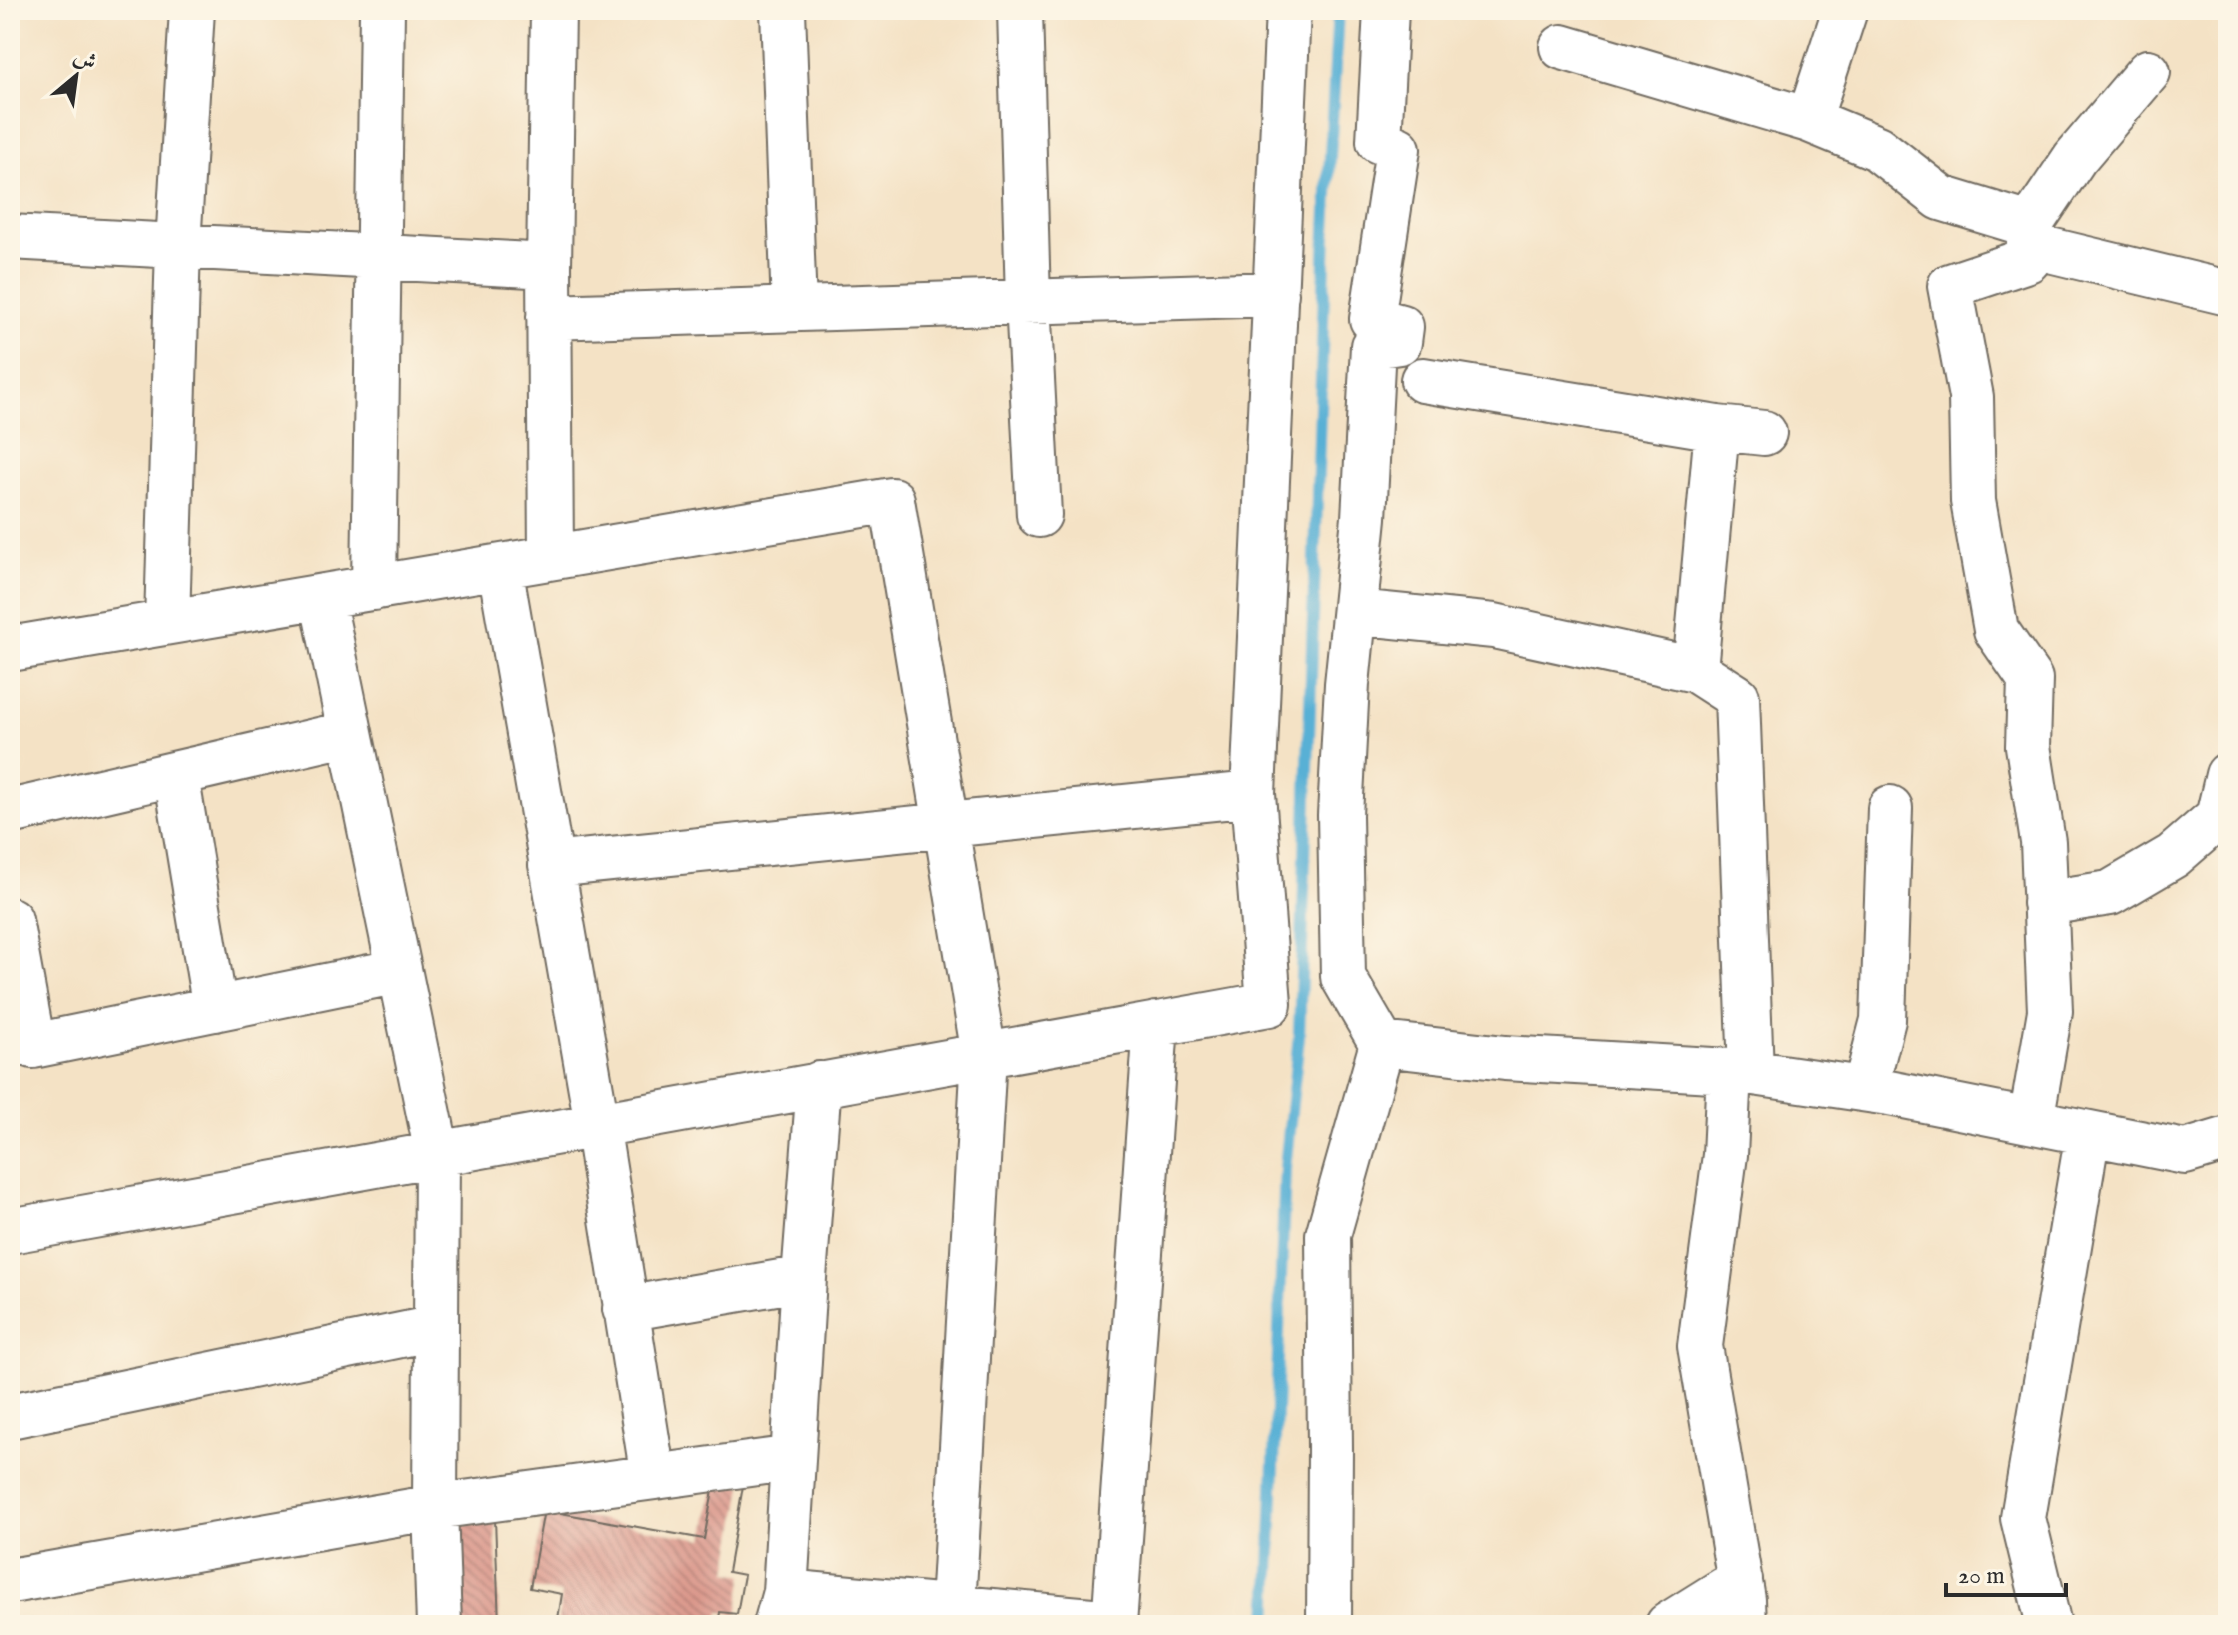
<svg xmlns="http://www.w3.org/2000/svg" width="2238" height="1635" viewBox="0 0 2238 1635" font-family="'IM FELL English',Amiri,serif">
	<style>
		.lines { fill: none; stroke-linecap: round; stroke-linejoin: round }
		.stream { stroke: #58b0d5; stroke-width: 12 }
		.building { fill: url(#building-back-hatch) }
		.minor-casing { stroke: #716b61; stroke-width: 48 }
		.minor { stroke: #fff; stroke-width: 44 }
	</style>
	<defs>
		<pattern id="building-back-hatch" width="6" height="6" patternUnits="userSpaceOnUse" patternTransform="scale(2)"><rect width="6" height="6" fill="#da9589"/><path d="M-1 5l2 2M0 0l6 6M5-1l2 2" fill="none" stroke="#b17a70"/></pattern>
	</defs>
	<rect width="100%" height="100%" fill="#fcf5e5"/>
	<filter id="ink" filterUnits="userSpaceOnUse"><feTurbulence type="fractalNoise" baseFrequency=".0125" numOctaves="2"/><feDisplacementMap in="SourceGraphic" scale="16" xChannelSelector="R" yChannelSelector="G"/><feConvolveMatrix kernelMatrix="1 2 1 2 8 2 1 2 1" color-interpolation-filters="sRGB"/></filter>
	<filter id="wash" filterUnits="userSpaceOnUse"><feTurbulence type="fractalNoise" baseFrequency=".006" numOctaves="4" result="noise"/><feDisplacementMap in="SourceGraphic" scale="32" xChannelSelector="R" yChannelSelector="G"/><feGaussianBlur stdDeviation="1.8" result="paint"/><feColorMatrix in="noise" values="0 0 0 0 0 0 0 0 0 0 0 0 0 0 0 0 0 1.4 0 .05"/><feComposite in="paint" operator="in"/></filter>
	<g filter="url(#wash)">
		<rect width="100%" height="100%" fill="#f4e2c5"/>
		<g class="lines">
			<!-- stream -->
			<path class="stream" d="M1268,1625L1285,1168L1299,1036L1326,231L1338,10"/>
		</g>
		<g id="blocks">
			<!-- building -->
			<path class="building" d="M715,1480L743,1486L728,1572L744,1575L737,1614L720,1612L718,1625H557L562,1594L530,1588L544,1510L704,1539Z
				M495,1519L499,1624L459,1625L456,1527Z"/>
		</g>
	</g>
	<g filter="url(#ink)">
		<use href="#blocks" fill-opacity="0" stroke="#716b61" stroke-width="2"/>
		<g class="lines">
			<!-- minor casing -->
			<g class="minor-casing">
				<path id="minor" d="M783,10L794,309
					M1020,10L1028,301L1039,515
					M1562,47L1809,120L1877,148L1941,198L2030,225
					M1809,120L1845,10
					M10,237L549,266
					M2029,245L2228,293
					M549,317L1276,294
					M1423,380L1717,428L1764,433
					M551,557L549,266L553,10
					M500,567L597,1124L653,1477
					M374,588L382,10
					M322,597L437,1153L435,1507L439,1625
					M1355,612L1494,626L1695,670L1737,697L1751,1073
					M167,622L178,246L192,10
					M10,649L892,500L984,1055L953,1607
					M1695,670L1717,428
					M176,774L215,1009
					M10,812L350,733
					M551,865L1253,794
					M2045,903L2110,893L2173,856L2218,817L2228,775
					M10,920L33,1046L399,971
					M1382,1044L1505,1058L1747,1072L1889,1093L2185,1152L2228,1139
					M1729,1071L1725,1155L1700,1346L1743,1600L1744,1625
					M1865,1089L1883,1020L1890,808
					M2031,1121L2050,1011L2043,842L2028,746L2030,679L1996,630L1973,501L1971,397L1950,286L2028,260L2030,225L2075,158L2148,72
					M10,1231L1269,1004L1253,794L1288,10
					M625,1309L804,1278
					M10,1416L435,1328
					M10,1581L435,1507L793,1458
					M785,1592L1114,1622
					M776,1625L785,1592L804,1278L819,1084
					M1114,1625L1156,1024
					M1329,1625L1330,1447L1328,1235L1382,1044L1343,977L1340,815L1347,684L1364,518L1373,346L1399,342L1401,327L1372,319L1398,149L1379,141L1386,10
					M1668,1625L1740,1580
					M2049,1625L2023,1518L2088,1133"/>
			</g>
			<!-- minor -->
			<use href="#minor" class="minor"/>
		</g>
	</g>
	<!-- margin -->
	<rect width="2238" height="1635" fill="none" stroke="#fcf5e5" stroke-width="40"/>
	<!-- north arrow -->
	<g transform="translate(76 76) rotate(29)" stroke="#fcf5e5" stroke-width="6" paint-order="stroke">
	<path d="M0-6L14 30L0 20L-14 30Z" fill="#2b2b2b"/>
	<text y="-12" font-size="22" font-weight="bold" text-anchor="middle" fill="#2b2b2b">ش</text>
	</g>
	<!-- scale -->
	<path d="M1946 1583v12h120v-12" fill="none" stroke="#2b2b2b" stroke-width="4"/>
	<text x="1958" y="1583" font-size="24" fill="#2b2b2b" stroke="#fcf5e5" stroke-width="6" paint-order="stroke">20 m</text>
</svg>
